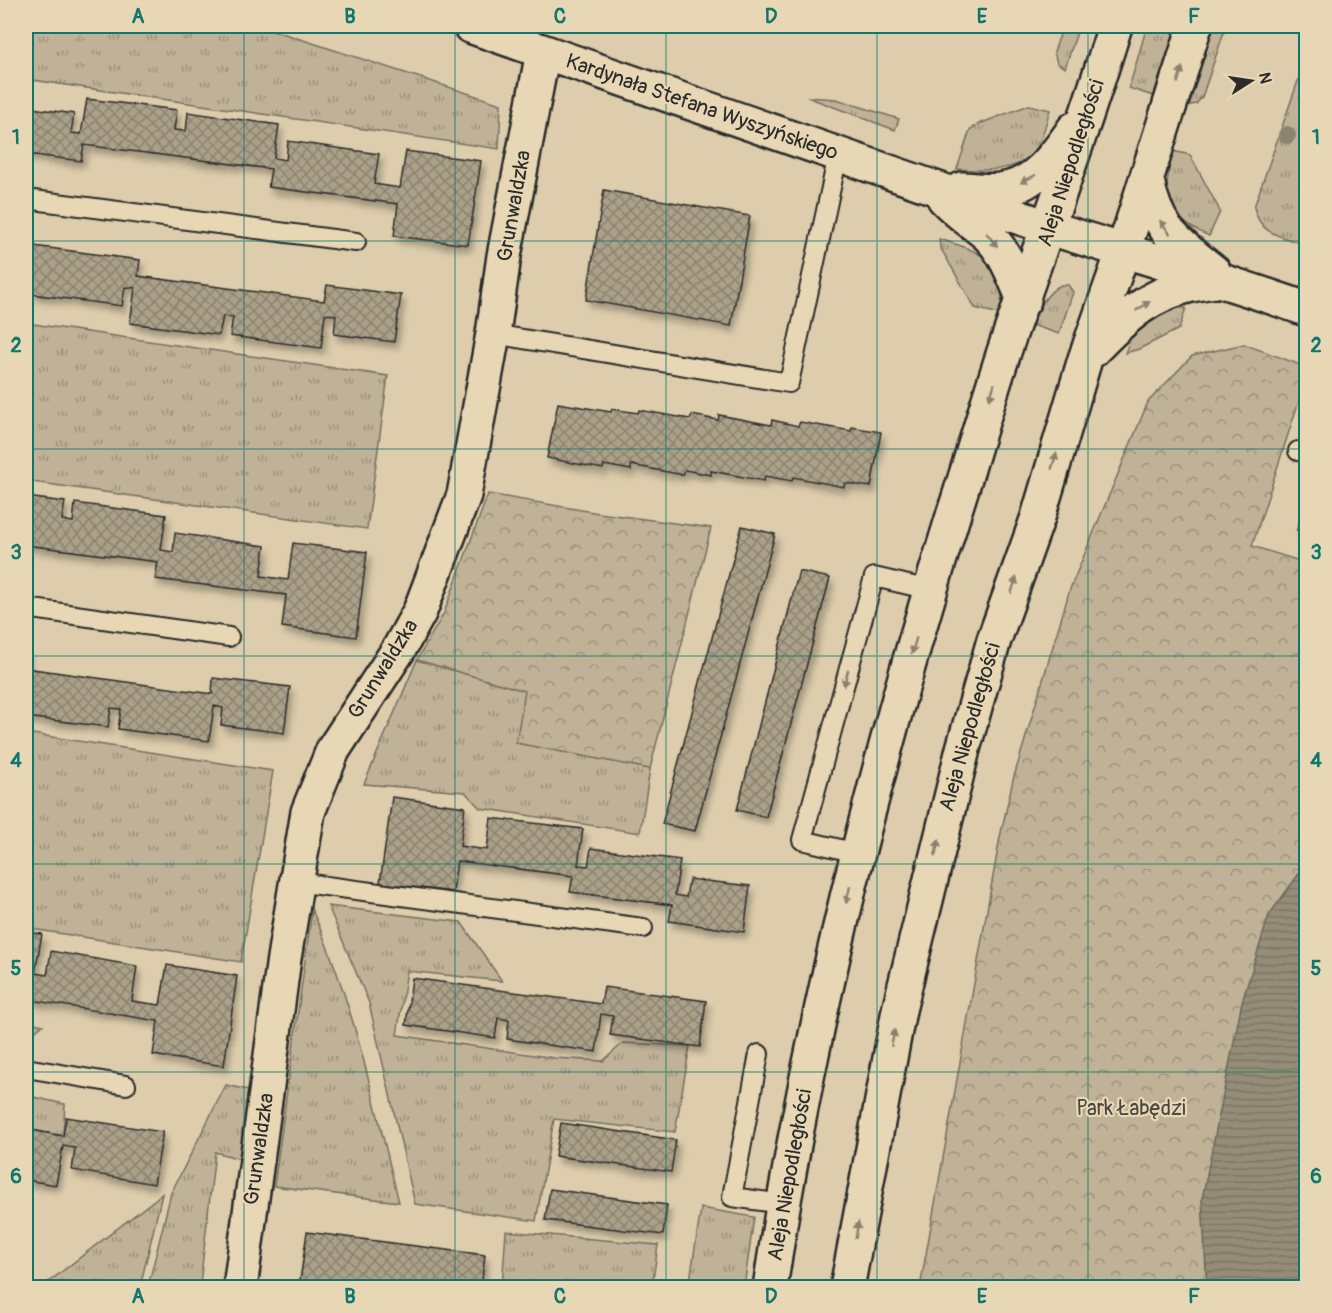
<svg xmlns="http://www.w3.org/2000/svg" width="1332" height="1313" viewBox="0 0 1332 1313" font-family="Pangolin,sans-serif">
	<style>
		.grass { fill: url(#grass-tufts); stroke: #756e60; stroke-width: 1.5 }
		.park { fill: url(#park-crowns); stroke: #756e60; stroke-width: 1.5 }
		.water { fill: url(#water-rules); stroke: #6b6659; stroke-width: 1.5 }
		.building { fill: url(#building-cross-hatch); stroke: #2b2b2b; stroke-width: 1.5; filter: url(#shadow) }
		.lines { fill: none; stroke-linecap: round; stroke-linejoin: round }
		.service-casing { stroke: #2b2b2b; stroke-width: 22 }
		.minor-casing { stroke: #2b2b2b; stroke-width: 38 }
		.tertiary-casing { stroke: #2b2b2b; stroke-width: 38 }
		.service { stroke: #e8d7b4; stroke-width: 18 }
		.minor { stroke: #e8d7b4; stroke-width: 33 }
		.tertiary { stroke: #e8d7b4; stroke-width: 33 }
		.tree { fill: #8c8371 }
		.oneway { fill: #8a8170 }
		.grid { fill: none; stroke: #0f766e; stroke-width: 1.5; stroke-opacity: 0.55 }
		.labels { text-anchor: middle; dominant-baseline: central; stroke-width: 4.5; stroke-linejoin: round; paint-order: stroke }
		.street-label { font-size: 21px; fill: #2b2b2b; stroke: #e8d7b4 }
		.park-label { font-size: 21px; fill: #494640; stroke: #e8d7b4 }
		.neatline { fill: none; stroke: #0f766e; stroke-width: 2 }
		.grid-label { font-size: 20px; text-anchor: middle; font-weight: bold; fill: #0f766e }
	</style>
	<defs>
		<pattern id="grass-tufts" width="24" height="20" patternUnits="userSpaceOnUse" patternTransform="scale(1.5)"><rect width="24" height="20" fill="#bfb296"/><path d="M3 7l-1-3M5 7V3M7 7l1-3M15 17l-1-3M17 17v-4M19 17l1-3" fill="none" stroke="#9b917b"/></pattern>
		<pattern id="park-crowns" width="20" height="18" patternUnits="userSpaceOnUse" patternTransform="scale(1.5)"><rect width="20" height="18" fill="#bfb296"/><path d="M2 6a3 3 0 1 1 6 0M12 15a3 3 0 1 1 6 0" fill="none" stroke="#9b917b"/></pattern>
		<pattern id="water-rules" width="6" height="5" patternUnits="userSpaceOnUse" patternTransform="scale(1.5)"><rect width="6" height="5" fill="#968d78"/><path d="M0 2.5h6" fill="none" stroke="#7b7363"/></pattern>
		<pattern id="building-cross-hatch" width="8" height="8" patternUnits="userSpaceOnUse" patternTransform="scale(1.5)"><rect width="8" height="8" fill="#aba088"/><path d="M0 0l8 8M0 8l8-8" fill="none" stroke="#8b836f"/></pattern>
		<filter id="shadow"><feDropShadow dx="3.5" dy="6" stdDeviation="3" flood-color="#0004"/></filter>
	</defs>
	<rect width="100%" height="100%" fill="#ddcdac"/>
	<filter id="ink" filterUnits="userSpaceOnUse"><feTurbulence type="fractalNoise" baseFrequency=".0167" numOctaves="2"/><feDisplacementMap in="SourceGraphic" scale="12" xChannelSelector="R" yChannelSelector="G"/><feConvolveMatrix kernelMatrix="1 2 1 2 8 2 1 2 1" color-interpolation-filters="sRGB"/></filter>
	<g filter="url(#ink)">
		<!-- grass -->
		<path class="grass" d="M26,26H260L501,104L499,149L26,79Z
			M1063,26H1079L1065,68L1057,63L1054,52Z
			M1147,26H1177L1153,96L1129,88Z
			M1216,26H1226L1202,97L1196,104L1186,106L1208,39Z
			M1306,58V245C1282,236 1260,236 1254,207Z
			M807,97L836,99L899,119L895,130Z
			M1029,105L1050,110C1046,121 1044,135 1038,146C1025,173 982,171 957,169L970,130L979,124Z
			M1173,151L1190,155L1218,207L1220,212L1209,236C1162,215 1162,198 1173,151Z
			M939,239C983,252 1009,261 1000,314L975,308L940,247Z
			M1061,285H1068L1073,292L1059,334L1032,325C1038,310 1046,292 1061,285Z
			M1166,307L1186,308L1179,329L1139,349L1125,353L1134,330Z
			M26,323L388,376L367,529L26,481Z
			M417,660L526,691L516,743L650,769L640,833L480,808L465,792L364,784Z
			M26,733L273,771L241,962L26,928Z
			M328,906L461,922L502,981L407,971L397,1035L555,1058L603,1061L623,1043L690,1046L675,1132L554,1119L536,1221L415,1204L369,1003Z
			M312,910C354,1003 374,1103 399,1202L274,1186Z
			M26,1018L29,1022L43,1025L26,1039Z
			M226,1085L248,1090L240,1159L215,1152L200,1284L222,1287H148L171,1193Z
			M26,1089L33,1097L65,1104L63,1136L26,1129Z
			M162,1194L140,1287H42Z
			M701,1208L754,1217L744,1287H689Z
			M506,1231L658,1245L652,1287H502Z"/>
		<!-- park -->
		<path class="park" d="M1244,344L1306,367V379L1252,546L1306,563V1287L920,1288L1000,837L1013,780L1070,589L1148,402L1192,356Z
			M488,494L599,513L711,528L650,769L516,743L525,691L417,660L444,613Z"/>
		<!-- water -->
		<path class="water" d="M1306,864V1287H1207L1202,1199L1242,1002L1269,915Z"/>
		<!-- building -->
		<path class="building" d="M87,99L177,110L174,130L186,131L188,112L279,125L274,158L286,160L288,141L379,154L374,184L400,188L406,151L481,161L468,245L394,236L398,204L268,187L271,169L84,145L81,161L26,154V107L74,114L71,133L81,134Z
			M604,190L750,216L731,326L586,300Z
			M26,245L140,260L138,276L324,301L327,285L401,295L394,342L334,334L336,315L325,314L321,348L230,336L233,317L223,316L219,335L130,323L135,288L125,287L122,306L31,294L35,263L26,261Z
			M558,403L611,412L612,409L638,413L639,410L690,419L692,415L718,420L719,415L771,425L772,420L798,426L800,422L851,431L852,427L881,432L871,487L845,483L844,487L793,477L792,481L765,476L764,481L711,471V475L685,470L683,475L631,465V470L604,465L603,469L547,458Z
			M26,497L65,502L62,520L73,522L75,503L166,515L161,550L173,552L175,533L265,546L261,576L288,580L293,543L367,552L356,637L282,627L286,595L155,579L158,562L26,545Z
			M1306,500V532L1297,530Z
			M742,526L775,534L695,831L662,824Z
			M799,571L830,578L766,817L737,810Z
			M26,651L28,652L26,668L212,694L213,678L290,687L284,733L221,725L223,708L214,706L209,741L118,729L121,709L111,708L108,727L26,717Z
			M392,797L465,807L460,846L487,850L491,818L583,829L578,865L588,866L591,848L680,860L675,895L686,897L689,879L750,886L744,932L669,921L672,905L570,892L573,876L457,861L453,892L380,883Z
			M26,932L42,934L35,973L47,975L51,951L137,966L132,1001L160,1005L167,965L237,976L224,1066L153,1055L158,1021L30,1000L33,984L26,983Z
			M412,978L601,1004L604,987L706,1001L700,1047L610,1035L613,1016L601,1014L596,1052L507,1039L509,1020L498,1018L495,1038L406,1025Z
			M66,1117L163,1132L154,1184L72,1170L75,1148L63,1146L56,1185L26,1180V1129L63,1136Z
			M561,1123L676,1140L671,1172L555,1156Z
			M550,1189L667,1205L663,1235L545,1220Z
			M307,1232L485,1255L481,1288H299Z"/>
		<g class="lines">
			<!-- service casing -->
			<g class="service-casing">
				<path id="service" d="M26,199L356,242
					M493,334L789,383L838,155
					M1298,451L1306,453
					M26,608L229,637
					M857,853L802,840L874,577L930,590
					M296,882L643,928
					M759,1054L732,1197L783,1204
					M26,1068L126,1085"/>
			</g>
			<!-- minor casing -->
			<g class="minor-casing">
				<path id="minor" d="M240,1288L284,958L308,812L333,750L399,649L420,611L464,495L493,334L504,256L543,52"/>
			</g>
			<!-- tertiary casing -->
			<g class="tertiary-casing">
				<path id="tertiary" d="M470,26L1050,228C1135,255 1222,279 1306,309
					M1147,181C1157,231 1177,242 1214,272
					M962,189C974,189 988,192 1000,190C1035,186 1055,156 1074,129
					M944,198C956,211 969,220 983,231C1004,247 1014,277 1024,300
					M1092,351C1130,311 1158,287 1215,281
					M770,1288C809,1025 875,766 954,513C973,455 989,395 1009,337C1045,233 1083,131 1115,26
					M847,1288L899,1010L963,749L994,640L1038,517L1085,359L1123,252L1195,26"/>
			</g>
			<!-- service -->
			<use href="#service" class="service"/>
			<!-- minor -->
			<use href="#minor" class="minor"/>
			<!-- tertiary -->
			<use href="#tertiary" class="tertiary"/>
		</g>
		<!-- trees -->
		<circle class="tree" cx="1287" cy="135" r="9"/>
		<!-- one-way arrows -->
		<defs><path id="oneway-solid" d="M-6-.8H1V-3.2L6.5 0L1 3.2V.8H-6Z" transform="scale(1.5)"/></defs>
		<g class="oneway">
			<use href="#oneway-solid" transform="translate(1180 75) rotate(-73)"/>
			<use href="#oneway-solid" transform="translate(1028 179) rotate(152)"/>
			<use href="#oneway-solid" transform="translate(1165 227) rotate(-127)"/>
			<use href="#oneway-solid" transform="translate(992 240) rotate(51)"/>
			<use href="#oneway-solid" transform="translate(1143 306) rotate(-34)"/>
			<use href="#oneway-solid" transform="translate(992 392) rotate(107)"/>
			<use href="#oneway-solid" transform="translate(1054 461) rotate(-73)"/>
			<use href="#oneway-solid" transform="translate(1014 585) rotate(-71)"/>
			<use href="#oneway-solid" transform="translate(914 646) rotate(106)"/>
			<use href="#oneway-solid" transform="translate(846 678) rotate(105)"/>
			<use href="#oneway-solid" transform="translate(937 848) rotate(-76)"/>
			<use href="#oneway-solid" transform="translate(848 895) rotate(103)"/>
			<use href="#oneway-solid" transform="translate(893 1038) rotate(-78)"/>
			<use href="#oneway-solid" transform="translate(857 1230) rotate(-81)"/>
		</g>
	</g>
	<!-- grid -->
	<path class="grid" d="M244,26V1288M455,26V1288M666,26V1288M877,26V1288M1088,26V1288M26,241H1306M26,449H1306M26,656H1306M26,864H1306M26,1072H1306"/>
	<g class="labels">
		<!-- street labels -->
		<g class="street-label">
			<text transform="translate(702 107) rotate(19)">Kardynała Stefana Wyszyńskiego</text>
			<text transform="translate(1071 163) rotate(-72)">Aleja Niepodległości</text>
			<text transform="translate(514 206) rotate(-80)">Grunwaldzka</text>
			<text transform="translate(383 669) rotate(-58)">Grunwaldzka</text>
			<text transform="translate(970 727) rotate(-74)">Aleja Niepodległości</text>
			<text transform="translate(259 1149) rotate(-82)">Grunwaldzka</text>
			<text transform="translate(790 1175) rotate(-80)">Aleja Niepodległości</text>
		</g>
		<!-- park labels -->
		<g class="park-label">
			<text x="1131" y="1108">Park Łabędzi</text>
		</g>
	</g>
	<!-- margin -->
	<rect width="1332" height="1313" fill="none" stroke="#e8d7b4" stroke-width="66"/>
	<!-- north arrow -->
	<g transform="translate(1251 81) rotate(78)" stroke="#e8d7b4" stroke-width="4.5" paint-order="stroke">
	<path d="M0-4.5L10 22L0 15L-10 22Z" fill="#2b2b2b"/>
	<text y="-9" font-size="16" font-weight="bold" text-anchor="middle" fill="#2b2b2b">N</text>
	</g>
	<rect x="33" y="33" width="1266" height="1247" class="neatline"/>
	<g class="grid-label">
		<text x="138" y="23">A</text>
		<text x="350" y="23">B</text>
		<text x="560" y="23">C</text>
		<text x="771" y="23">D</text>
		<text x="982" y="23">E</text>
		<text x="1194" y="23">F</text>
		<text x="16" y="144">1</text>
		<text x="1316" y="144">1</text>
		<text x="16" y="352">2</text>
		<text x="1316" y="352">2</text>
		<text x="16" y="559">3</text>
		<text x="1316" y="559">3</text>
		<text x="16" y="767">4</text>
		<text x="1316" y="767">4</text>
		<text x="16" y="975">5</text>
		<text x="1316" y="975">5</text>
		<text x="16" y="1183">6</text>
		<text x="1316" y="1183">6</text>
		<text x="138" y="1303">A</text>
		<text x="350" y="1303">B</text>
		<text x="560" y="1303">C</text>
		<text x="771" y="1303">D</text>
		<text x="982" y="1303">E</text>
		<text x="1194" y="1303">F</text>
	</g>
</svg>
